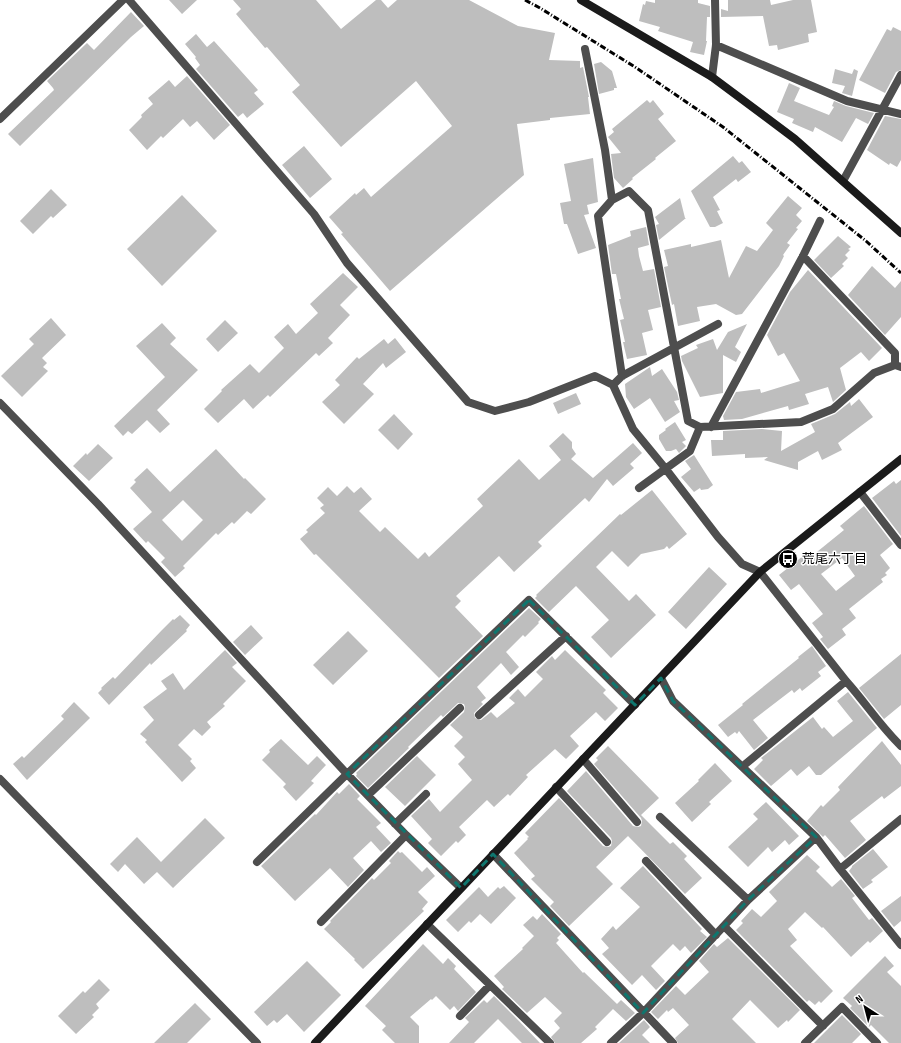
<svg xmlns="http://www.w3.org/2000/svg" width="901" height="1043" viewBox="0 0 901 1043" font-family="'Sofia Sans Condensed','Noto Sans JP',sans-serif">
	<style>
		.building { fill: #bebebe; fill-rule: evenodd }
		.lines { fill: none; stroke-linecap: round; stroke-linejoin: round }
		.street { stroke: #4e4e4e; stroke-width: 8 }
		.secondary { stroke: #1b1b1b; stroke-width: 8 }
		.rail { stroke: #000; stroke-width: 3; stroke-dasharray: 6 2 1 2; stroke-linecap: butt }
		.marked { fill: none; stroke: #0f766e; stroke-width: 3; stroke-dasharray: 8 5; stroke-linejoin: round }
		.labels { text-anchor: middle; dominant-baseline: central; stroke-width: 3; stroke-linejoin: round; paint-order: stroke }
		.poi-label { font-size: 13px; fill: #000; stroke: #fff; text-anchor: start }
	</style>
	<rect width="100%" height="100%" fill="#fff"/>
	<!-- building -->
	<path class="building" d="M169,0H197L182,14Z
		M233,0H316L341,29L376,0H381L388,8L397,0H469L518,26L555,33L549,60L580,61V68L583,67L589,97H588L590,114L550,118V120L517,124L524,175L390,291L341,234L343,233L329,217L355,193L356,195L364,188L371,197L452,126L416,81L341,147L292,92L300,85L267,47L265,48L236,14L241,9Z
		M655,0H698V3L710,6V17H707L706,41H707L704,55L690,52L693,42L658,31L660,27L639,21L643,4L645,5L646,1L655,3Z
		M728,0H770L771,5L793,0H811L817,32L808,34L809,42L778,50L777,45L769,46L763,16L721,17V9L728,11Z
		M131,12L144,26L131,37L20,146L8,134L54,90L53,88L47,81L87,43L94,50Z
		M893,27L901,31V70L896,72L885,93L859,80L887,29L891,31Z
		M196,34L207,47L214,41L258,90L254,93L264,104L247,118L243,113L238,117L196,69L200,65L195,58L196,57L185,44Z
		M601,62L612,71L617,88H614V90L599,94L594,64Z
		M835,69L852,74L854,69L858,71L852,96L842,93L845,86L832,83Z
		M187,76L230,125L214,140L197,121L190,127L183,119L163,138L161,136L147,150L129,130L142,117L141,115L153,104L148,98L154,93L169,80L175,87Z
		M789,83L800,88L794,101L829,115L834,107L832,106L834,101L846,106L874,113L868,124L856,118L842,142L815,127L813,132L792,123L794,119L777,112Z
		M647,100L650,103L653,100L664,114L658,119L676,141L655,158L656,159L632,178L633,179L623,188L614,178L611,154L621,153L608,137L614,132L612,129Z
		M885,116L901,119V160L897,167L890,163L889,165L867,150Z
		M304,146L332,179L310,198L282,165Z
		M733,156L739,163L742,161L751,172L738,182L736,179L713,197L720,210L717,211L723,223L715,227H710L691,191Z
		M593,158L598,202L587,205L589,214L584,215L596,248L578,254L567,224H564L560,203L571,201L564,164Z
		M51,189L67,205L53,218L51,216L33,234L20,221Z
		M182,195L217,231L162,286L127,249Z
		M788,196L802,208L796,215L802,221L796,228L798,229L787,243L790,245L783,255L784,256L779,266L742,314L736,315L716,304L697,307L700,321L678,326L674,304L672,305L664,267L668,266L664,250L691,244V247L721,240L729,278L746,246L757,251L773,230L766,223Z
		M680,198L685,218H686L659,240L656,225L659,224L655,217Z
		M646,227L649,245L638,248L639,256L643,271L654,269L661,307L648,310L653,330L642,333L647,355L627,359L623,342H625L620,320L624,319L619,299H621L616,274H612L608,245L631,236L630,231Z
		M838,236L851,247L848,249L850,250L845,255L848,258L842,264L844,266L831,278L814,260Z
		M872,266L895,288L901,281V317L885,335L848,295Z
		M808,270L882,348L869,361L861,352L840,368L846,390L833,402L828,387L805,394L809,404L789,410L788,406L742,419L724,420L723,416L736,392L760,389L761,393L800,381L784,353L778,356L767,335L790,292Z
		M343,273L358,287L340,305L350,315L328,338L333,343L319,356L316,353L270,397L268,395L253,409L244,399L218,423L204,409L222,391L221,390L250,364L259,373L284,348L274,337L288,324L296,334L318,313L310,304Z
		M51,318L66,335L42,358L47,363L43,367L48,371L22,397L1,376L34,344L29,339Z
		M225,320L238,333L218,352L206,339Z
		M162,323L176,338L170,344L198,370L157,410L170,424L160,433L147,420L132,434L128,431L123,436L114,426L165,377L136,346Z
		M747,324L735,347L741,352L736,362L723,355V393L700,397L682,361L681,356L698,348L696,345L713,339L717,350L728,332Z
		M395,338L406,352L386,368L383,363L363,384L374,394L344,424L322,402L340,385L335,380L357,357L359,359L384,339L388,344Z
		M650,367L652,376L662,369L677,392L679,400L674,401L680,412L665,422L650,398L634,409L626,397L625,384Z
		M576,393L581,404L558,414L553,403Z
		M859,399L873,417L838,443L842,450L822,460L818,451L798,462V470L764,460L768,457L745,458V454L712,456L711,440H723V431L762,429L782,431L781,451L815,432L811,424L835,414L850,402L851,406Z
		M394,414L413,434L398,450L378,430Z
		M675,422L686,440L682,442L686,446L679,453L676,449L671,451H666L659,439V435L666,430L665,429Z
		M563,433L572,442V448L576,454L571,459L593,478L633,443L642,453L630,464L634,468L613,486L607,479L589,502L585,498L538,542L542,546L514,572L499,556L456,596L461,601L455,607L483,636L439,678L316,554L314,555L300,539L308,532L306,530L325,513L320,508L324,505L317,498L328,487L337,496L347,486L354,493L361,487L372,499L359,511L380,532L385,527L418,559L425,552L429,557L483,506L477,499L519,459L539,480L561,460L549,446Z
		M98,444L113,458L89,481L73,466L86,453L87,455Z
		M216,449L244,479L245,478L266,499L251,514L247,511L234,524L232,522L218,535L216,533L183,566L185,568L175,577L161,562L165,558L148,541L146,543L133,529L152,512L130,488L136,482L134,480L147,468L170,492ZM183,500L203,520L182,541L162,520Z
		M694,455L713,485L708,489L701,490L700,488L694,492L681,477L691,469L685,461Z
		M901,480V536L872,498L894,481L896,484Z
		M652,490L687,534L669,549L667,546L664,549L641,554L628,567L612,551L596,567L629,601L636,594L656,615L611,658L591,637L609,620L576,586L549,612L535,598L537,596L536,595L620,514L621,515Z
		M864,506L893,544L880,555L890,568L885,573L887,575L881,579L883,582L849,609L856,618L842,629L846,635L828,649L820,639L823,637L812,623L823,614L799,584L791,590L779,575L803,556L807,560L844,530L840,526ZM842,558L855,576L836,591L821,574Z
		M709,567L727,584L686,629L668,612Z
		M529,608L541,619L538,622L539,623L525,637L523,635L506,652L519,667L511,675L501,663L477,687L486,698L481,702L483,704L474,713L475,718L481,720L491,712L497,718L515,703L509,698L518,689L525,697L543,679L536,672L552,656L555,660L565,650L606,690L603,693L618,708L605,721L596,712L570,736L579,746L566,759L555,749L526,775L528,777L510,796L508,794L494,807L487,800L459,827L466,835L458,843L456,841L441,856L428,843L432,839L411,816L429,799L440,812L472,780L458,764L465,757L454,746L463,737L450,725L464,712L465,707L464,704L458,703L443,717L441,715L408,747L409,748L368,788L356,776L357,774L356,773Z
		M180,615L190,625L186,630L187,631L151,665L150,663L109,705L98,693L102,689L101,688L113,677L115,679L162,630L173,619L174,620Z
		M251,625L263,638L245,655L233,642Z
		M348,631L368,651L333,685L313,665Z
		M812,646L826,666L818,672L821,676L802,691L800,688L794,693L792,690L753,720L768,738L754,750L739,731L737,734L735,732L728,737L718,725L743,705L742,704L799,658L798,657Z
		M225,650L237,663L232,667L246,681L223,704L225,706L207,722L211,727L202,736L194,729L178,745L192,759L190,761L196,768L182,782L145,742L147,740L140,734L154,720L143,707L167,689L161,681L173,673L184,690Z
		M901,654V705L884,719L859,688Z
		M848,692L877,728L821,775H816L809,766L797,776L791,769L771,786L754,769L763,760L761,758L813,717L822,729L824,727L833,737L853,721L837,701Z
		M74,702L90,718L27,780L13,764L22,756L24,758L64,719L61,716Z
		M281,739L308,765L317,756L326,765L311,781L314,783L296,801L283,787L286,784L262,760L270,752L269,750Z
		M882,741L901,765V786L884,799L882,796L850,821L866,840L845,858L825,835L823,837L807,821L821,805L823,807L840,790L838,787Z
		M608,746L659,798L641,815L670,844L673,842L687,856L684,859L702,878L685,894L628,836L596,867L613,884L569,926L550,906L554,902L531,879L535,876L514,853L528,839L527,838L529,837L525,833L559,798L603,846L608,847L611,846L612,841L611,838L567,791L586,771L633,826L638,827L641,826L642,821L641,818L594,764L598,760L596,758Z
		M417,756L436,775L405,806L385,787Z
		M715,763L732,781L709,802L711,804L692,822L675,803L699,781L698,780Z
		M349,784L360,796L357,799L381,823L376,827L391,843L381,852L371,841L353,858L364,870L348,887L330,868L295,901L261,866L315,814L316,815L337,792L339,794Z
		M766,802L799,836L789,845L785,840L772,852L768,847L748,867L728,847L758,819L753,814Z
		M205,818L225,838L173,888L157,872L144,884L125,864L118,872L110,864L137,837L161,862Z
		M873,849L888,867L871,880L873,882L863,889L849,871L852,867V866Z
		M398,851L400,853L402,852L422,872L427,867L435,876L418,892L428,902L422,909L424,911L363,969L354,960L355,959L324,929L331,922L330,921L372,878L374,880L391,863L389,861Z
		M807,855L820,867L816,871L832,887L841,879L855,896L852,898L869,920L872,918L883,931L870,943L868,941L851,957L823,927L822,928L805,912L788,929L797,940L790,946L833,991L821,1003L819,1001L815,1005L809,1000L807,1002L736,930L743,923L741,921L752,909L761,917L777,901L769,892Z
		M643,866L702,929L700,931L707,937L691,953L685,946L680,951L673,944L651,966L665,981L656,990L642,975L632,985L602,954L609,948L601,939L613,926L616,930L640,907L620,888Z
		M504,886L516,898L491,924L480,914L471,923L469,921L458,932L446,920L479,887L488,897L498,887L500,889Z
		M901,896V921L894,927L881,911Z
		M542,914L561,934L557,938L559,940L556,943L583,973L584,972L617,1004L621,1000L635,1013L626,1021L613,1009L595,1027L597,1029L581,1043H555L551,1037L560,1028L554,1021L562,1013L545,997L527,1013L502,989L504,987L494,976L523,949L522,948L534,936L523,925L533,916L537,920Z
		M728,938L800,1010L788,1022L787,1020L778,1028L750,1000L732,1019L756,1043H678L675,1038L689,1025L673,1008L668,1012L667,1010L658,1019L651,1012L676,986L685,995L709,972L699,961L714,944L717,947Z
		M423,944L443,964L448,958L456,966L454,969L476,992L458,1011L454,1006L450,1010L436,996L432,1000L431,999L410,1017L419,1026V1043H395L382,1030L386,1026L365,1006Z
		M885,956L894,966L887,972L901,986V1043H889L871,1025L869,1027L850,1008L852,1006L843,998Z
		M307,961L341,995L304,1032L287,1014L277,1023L274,1020L267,1026L254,1012Z
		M99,979L110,990L96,1004L99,1008L92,1015L94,1017L76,1034L58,1016L83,991L85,993Z
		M494,996L519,1021L540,1043H522L498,1019L474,1043H449L469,1022L465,1018L484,1000L487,1003Z
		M195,1003L211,1019L187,1043H154Z
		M842,1015L861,1034L852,1043H814Z
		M644,1020L650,1027L642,1035L650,1043H619Z"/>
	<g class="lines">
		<!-- street -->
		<path class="street" d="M129,0L314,214L347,263L468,402L495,411L529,402L595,376L613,385L633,429L665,468L718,537L742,564L760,572L846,681C865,702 881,727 901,746
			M716,45L847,101L901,114
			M585,49L605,150L612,200
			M712,77L716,45L715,0
			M0,119L123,0
			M843,181L901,75
			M803,256L895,353V365
			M622,376L598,216L612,200L629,191L648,210L688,421L700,427L801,422L833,409L874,373L895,365L901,367
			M613,385L622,376L718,324
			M0,403L98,504L347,774L406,835L461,888
			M711,427L803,256L820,221
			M639,488L690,451L700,427
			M860,492L901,545
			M661,678L673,701L816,837L840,869L901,945
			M479,715L566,636
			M583,759L637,822
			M743,766L846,681
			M0,779L257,1043
			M556,787L607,842
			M368,795L460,708
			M660,817L748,900
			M395,824L426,794
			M493,854L673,1043
			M646,861L716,935
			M257,862L347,774L529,600L635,705
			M840,869L901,819
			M321,922L406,835
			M427,924L550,1043
			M724,926L823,1026
			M460,1016L490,985
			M611,1043L643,1013L748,900L816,837
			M805,1043L842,1007L877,1043"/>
		<!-- secondary -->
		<path class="secondary" d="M581,0L712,77L795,139L901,233
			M315,1043L760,572L901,459"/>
		<!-- rail -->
		<path class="rail" d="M525,0L540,8L635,67L723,127L866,241L901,273"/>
	</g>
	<!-- marked area -->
	<path class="marked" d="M529,600L635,705L661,678L673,701L816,837L748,900L643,1013L493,854L461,888L347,774Z"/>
	<!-- icons -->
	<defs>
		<g id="bus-disc" transform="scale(1)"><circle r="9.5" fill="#000" stroke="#fff"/><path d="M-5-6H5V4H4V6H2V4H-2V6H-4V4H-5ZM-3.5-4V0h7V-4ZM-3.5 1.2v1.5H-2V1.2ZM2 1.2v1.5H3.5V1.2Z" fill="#fff"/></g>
	</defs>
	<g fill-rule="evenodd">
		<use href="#bus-disc" x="788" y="559"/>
	</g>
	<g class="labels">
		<!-- poi labels -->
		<g class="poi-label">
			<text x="802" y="559">荒尾六丁目</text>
		</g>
	</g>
	<!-- north arrow -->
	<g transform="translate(865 1007) rotate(324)" stroke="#ffffff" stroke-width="3" paint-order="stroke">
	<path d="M0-3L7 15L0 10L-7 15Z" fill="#000000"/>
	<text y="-6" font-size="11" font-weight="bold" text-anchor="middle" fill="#000000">N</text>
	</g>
</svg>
